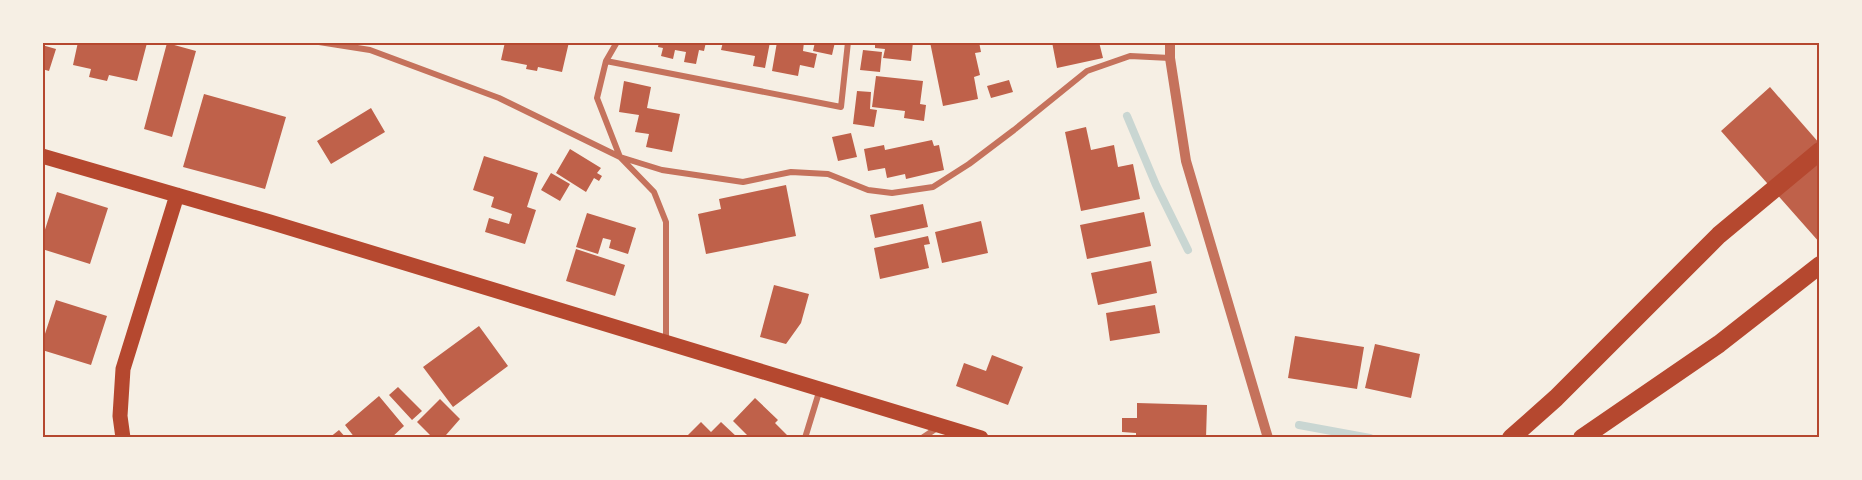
<svg xmlns="http://www.w3.org/2000/svg" width="1862" height="480" viewBox="0 0 1862 480" font-family="'Zilla Slab',serif">
	<style>
		.lines { fill: none; stroke-linecap: round; stroke-linejoin: round }
		.stream { stroke: #c9d6d2; stroke-width: 8 }
		.building { fill: #bf614a }
		.minor { stroke: #c5725c; stroke-width: 6 }
		.tertiary { stroke: #c5725c; stroke-width: 10 }
		.primary { stroke: #b5482f; stroke-width: 15 }
		.motorway { stroke: #b5482f; stroke-width: 18 }
		.neatline { fill: none; stroke: #b5482f; stroke-width: 2 }
	</style>
	<rect width="100%" height="100%" fill="#f6efe4"/>
	<g class="lines">
		<!-- stream -->
		<path class="stream" d="M1127,116L1156,185L1188,250
			M1299,425L1370,438"/>
	</g>
	<!-- building -->
	<path class="building" d="M78,42L147,43L137,81L109,75L107,81L89,77L91,69L73,65Z
		M505,42H569L562,72L538,67L537,71L526,69L527,65L501,60Z
		M659,42H706L704,51L699,50L696,64L684,62L686,52L675,50L673,59L661,56L663,48L658,47Z
		M723,42H770L765,68L753,66L755,56L721,50Z
		M777,42H804L803,51L817,54L814,68L800,65L798,76L772,71Z
		M815,42H835L832,55L813,51Z
		M875,42H913L911,61L883,58L885,49L875,48Z
		M930,42H979L981,52L975,53L980,75L974,77L978,99L943,106Z
		M1052,42H1099L1103,58L1057,68Z
		M167,43L196,51L172,137L144,129Z
		M42,45L56,49L49,71L42,69Z
		M863,50L882,52L880,72L860,70Z
		M876,76L923,81L920,104L926,105L924,121L904,118L905,111L872,107Z
		M1009,80L1013,92L991,98L987,86Z
		M624,81L651,87L647,108L680,114L672,152L646,147L649,134L635,132L639,115L619,112Z
		M1770,87L1820,144V243L1721,131Z
		M857,91L871,92L870,109L877,110L874,127L853,124Z
		M204,94L286,117L265,189L183,167Z
		M371,108L385,132L331,164L317,141Z
		M1086,127L1091,150L1114,145L1118,167L1133,164L1140,199L1081,211L1065,132Z
		M851,133L857,157L838,161L832,137Z
		M932,140L934,146L939,145L944,170L906,179L905,174L887,178L885,168L868,171L864,149L884,145L885,150Z
		M570,149L601,168L597,173L602,176L599,181L594,178L586,192L556,173Z
		M484,156L538,173L527,207L536,210L525,244L485,232L489,218L509,224L512,214L491,207L494,197L473,190Z
		M551,173L570,184L560,201L541,190Z
		M786,185L796,236L706,254L698,214L721,209L719,199Z
		M57,192L108,208L90,264L42,249V239Z
		M923,204L928,227L875,238L870,215Z
		M1144,212L1151,246L1087,259L1080,225Z
		M587,213L636,228L628,254L609,248L611,240L603,238L598,254L576,247Z
		M981,221L988,253L942,263L935,232Z
		M928,236L930,244L924,245L929,268L880,279L874,248Z
		M576,249L625,265L615,296L566,281Z
		M1151,261L1157,293L1098,305L1091,273Z
		M774,285L809,294L801,323L786,344L760,337Z
		M56,300L107,316L91,365L42,350V343Z
		M1155,305L1160,333L1110,341L1106,313Z
		M479,326L508,366L453,407L423,367Z
		M1295,336L1364,347L1357,389L1288,378Z
		M1375,344L1420,354L1411,398L1365,388Z
		M992,355L1023,367L1008,405L956,386L964,363L986,371Z
		M398,387L422,411L412,420L389,395Z
		M379,396L404,426L391,438H355L345,425Z
		M755,398L778,420L775,423L789,437L787,438H750L733,421Z
		M440,399L460,419L446,435L449,438H433L417,422Z
		M1137,403L1207,405L1206,438H1136V433L1122,432V418H1137Z
		M701,422L711,432L721,422L738,438H685Z
		M339,430L346,438H329Z"/>
	<g class="lines">
		<!-- minor -->
		<path class="minor" d="M319,42L370,50L499,98L620,157L662,170L743,182L791,172L828,174L868,190L892,193L933,187L969,164L1014,130L1087,71L1130,56L1170,58
			M617,42L606,61L597,98L620,157L654,192L666,222V342
			M606,61L841,107L848,42
			M805,438L820,389
			M922,438L937,428"/>
		<!-- tertiary -->
		<path class="tertiary" d="M1170,42V58L1186,161L1268,438"/>
		<!-- primary -->
		<path class="primary" d="M42,156L270,222L981,438
			M123,438L120,416L123,369L177,195"/>
		<!-- motorway -->
		<path class="motorway" d="M1511,438L1556,398L1719,235L1820,151
			M1582,438L1719,344L1820,265"/>
	</g>
	<!-- border -->
	<rect width="1862" height="480" fill="none" stroke="#f6efe4" stroke-width="87"/>
	<rect x="44" y="44" width="1774" height="392" class="neatline"/>
</svg>
